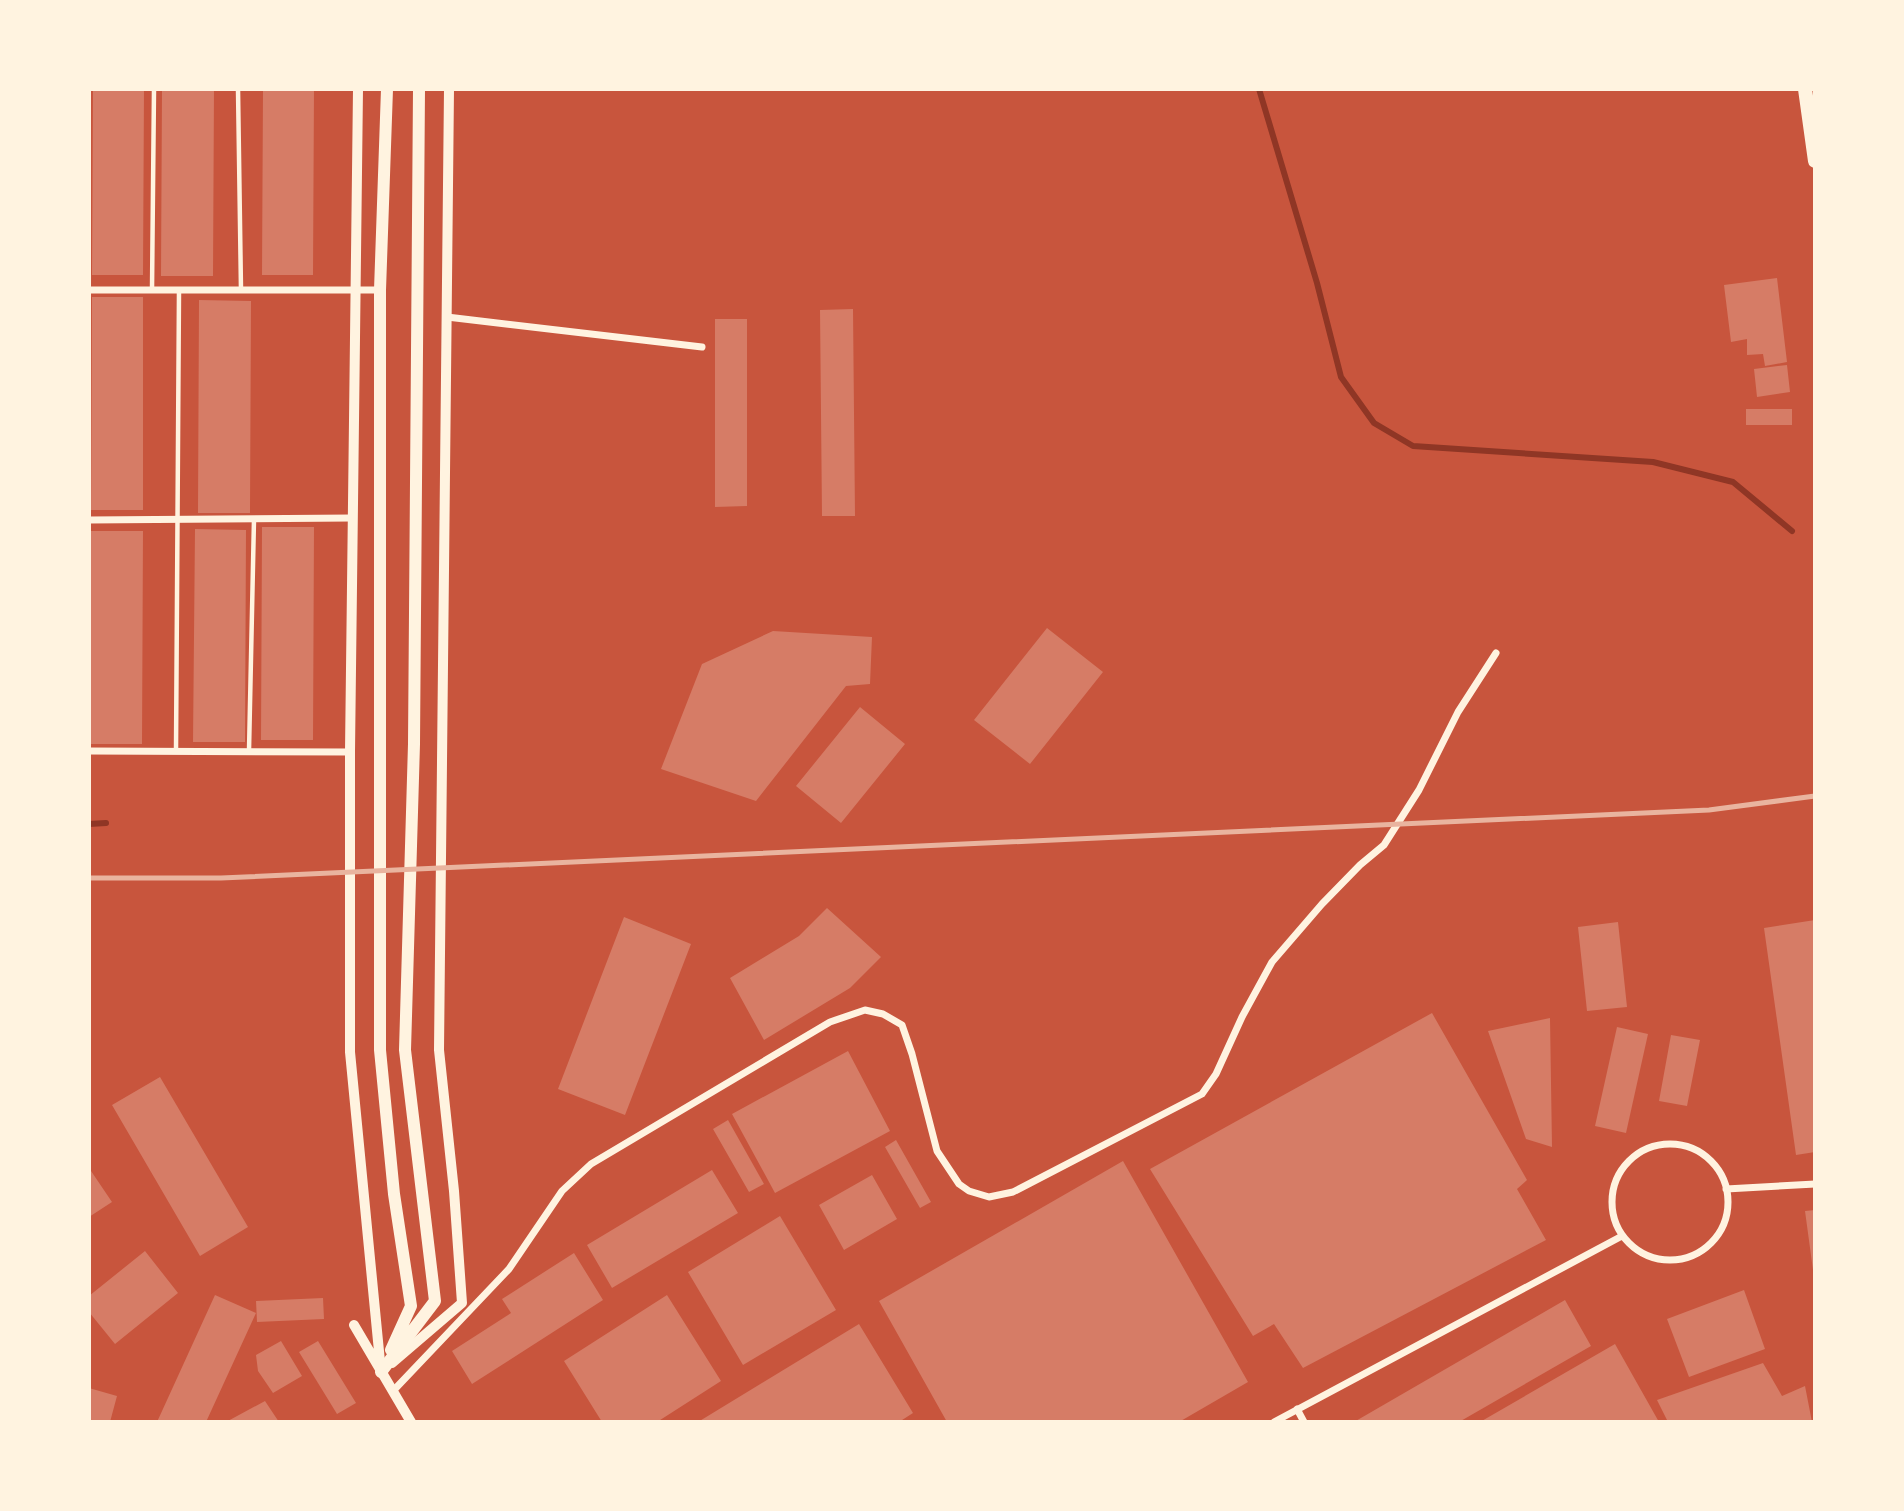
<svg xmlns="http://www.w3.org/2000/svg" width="1904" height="1511" viewBox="0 0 1904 1511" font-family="Raleway,sans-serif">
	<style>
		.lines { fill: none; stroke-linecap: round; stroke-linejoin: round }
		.stream { stroke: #8f3625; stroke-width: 6 }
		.building { fill: #d67c66 }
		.service { stroke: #fff3e0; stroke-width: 4.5 }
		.minor { stroke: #fff3e0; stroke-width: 7 }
		.tertiary { stroke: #fff3e0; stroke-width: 10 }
		.secondary { stroke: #fff3e0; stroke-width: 12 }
		.trunk { stroke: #fff3e0; stroke-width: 14 }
		.rail { stroke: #e9b49f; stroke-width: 5 }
	</style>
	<rect width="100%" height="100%" fill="#c8553d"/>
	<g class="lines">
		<!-- stream -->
		<path class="stream" d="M1259,89L1317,283L1341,377L1374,423L1413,446L1653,462L1733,482L1792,531
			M89,824L106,823"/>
	</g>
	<!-- building -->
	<path class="building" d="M93,89H144L143,275H92Z
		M162,89H214L213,276H161Z
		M263,89H314L313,275H262Z
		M1777,278L1787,362L1765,366L1763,354L1747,355V339L1731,342L1724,285Z
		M92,297H143V510H91Z
		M199,300L251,301L250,513H198Z
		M853,309L855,516H822L820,310Z
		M715,319H747V506L715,507Z
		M1787,365L1790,392L1757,397L1754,369Z
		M1746,409H1792V425H1746Z
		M262,527H314L313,740H261Z
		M195,529L246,530L245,742H193Z
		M91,531H143L142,744H90Z
		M1047,628L1103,672L1030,764L974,720Z
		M773,631L872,637L870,684L846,686L756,801L661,769L702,664Z
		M860,707L905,744L841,823L796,786Z
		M827,908L881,957L850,988L764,1040L730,978L799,936Z
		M624,917L691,944L625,1115L558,1089Z
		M1815,920V1152L1796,1155L1764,928Z
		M1618,922L1627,1007L1587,1011L1578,927Z
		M1432,1013L1527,1180L1517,1189L1546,1240L1303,1368L1274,1324L1253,1336L1150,1169Z
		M1550,1018L1552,1147L1526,1139L1488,1031Z
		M1617,1027L1648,1034L1626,1133L1595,1126Z
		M1671,1035L1700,1040L1687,1106L1659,1101Z
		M848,1051L890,1131L775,1193L732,1114Z
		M160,1077L248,1227L200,1256L112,1105Z
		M728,1120L764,1184L749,1192L713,1129Z
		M896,1140L931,1202L920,1208L885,1147Z
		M1123,1161L1248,1382L1179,1422H947L879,1301Z
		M89,1168L112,1202L89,1217Z
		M712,1170L738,1213L612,1288L587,1245Z
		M872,1175L897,1219L844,1250L819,1205Z
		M1815,1210V1270H1813L1805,1211Z
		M780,1216L836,1310L743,1365L688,1272Z
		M145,1251L178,1293L115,1344L89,1312V1296Z
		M574,1253L603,1300L472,1384L452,1351L511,1313L502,1299Z
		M1744,1290L1765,1349L1689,1377L1667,1319Z
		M215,1295L256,1313L206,1422H157Z
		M667,1295L721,1381L657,1422H602L564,1361Z
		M323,1298L324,1319L257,1322L256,1301Z
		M1565,1300L1591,1346L1459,1422H1354Z
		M859,1324L913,1413L899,1422H698Z
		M281,1341L302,1376L273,1393L258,1371L256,1355Z
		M318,1341L356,1403L337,1414L299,1352Z
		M1615,1344L1659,1422H1480Z
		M1763,1363L1782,1396L1805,1386L1812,1422H1668L1657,1400Z
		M89,1388L117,1396L110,1422H89Z
		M265,1401L279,1422H226Z"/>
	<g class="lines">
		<!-- service -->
		<path class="service" d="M238,89L241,290
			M152,290L154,89
			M176,751L179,290
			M249,751L254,519"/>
		<!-- minor -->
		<path class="minor" d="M89,290H380
			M447,317L702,347
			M89,520L352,518
			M89,751L350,752
			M1612 1202a58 58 0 1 1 116 0a58 58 0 1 1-116 0Z
			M1726,1189L1815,1184
			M393,1391L509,1269L562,1191L591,1164L830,1022L865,1010L883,1014L902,1025L912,1054L937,1151L959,1184L969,1191L989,1197L1013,1192L1202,1094L1216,1074L1242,1017L1272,962L1322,904L1360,865L1384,845L1419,790L1458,712L1496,653
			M1297,1409L1304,1422
			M1274,1422L1622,1236"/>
		<!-- tertiary -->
		<path class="tertiary" d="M358,89L350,752V1052L381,1372
			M354,1325L411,1422
			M392,1363L462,1303L454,1191L439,1050L449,89"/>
		<!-- secondary -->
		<path class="secondary" d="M387,89L380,290V1050L394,1194L411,1306L391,1350
			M381,1372L435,1301L405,1050L414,744L419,89"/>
		<!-- trunk -->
		<path class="trunk" d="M1805,89L1815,161"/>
		<!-- rail -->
		<path class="rail" d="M89,878H221L1709,810L1815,796"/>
	</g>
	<!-- border -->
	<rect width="1904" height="1511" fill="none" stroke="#fff3e0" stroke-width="182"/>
</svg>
